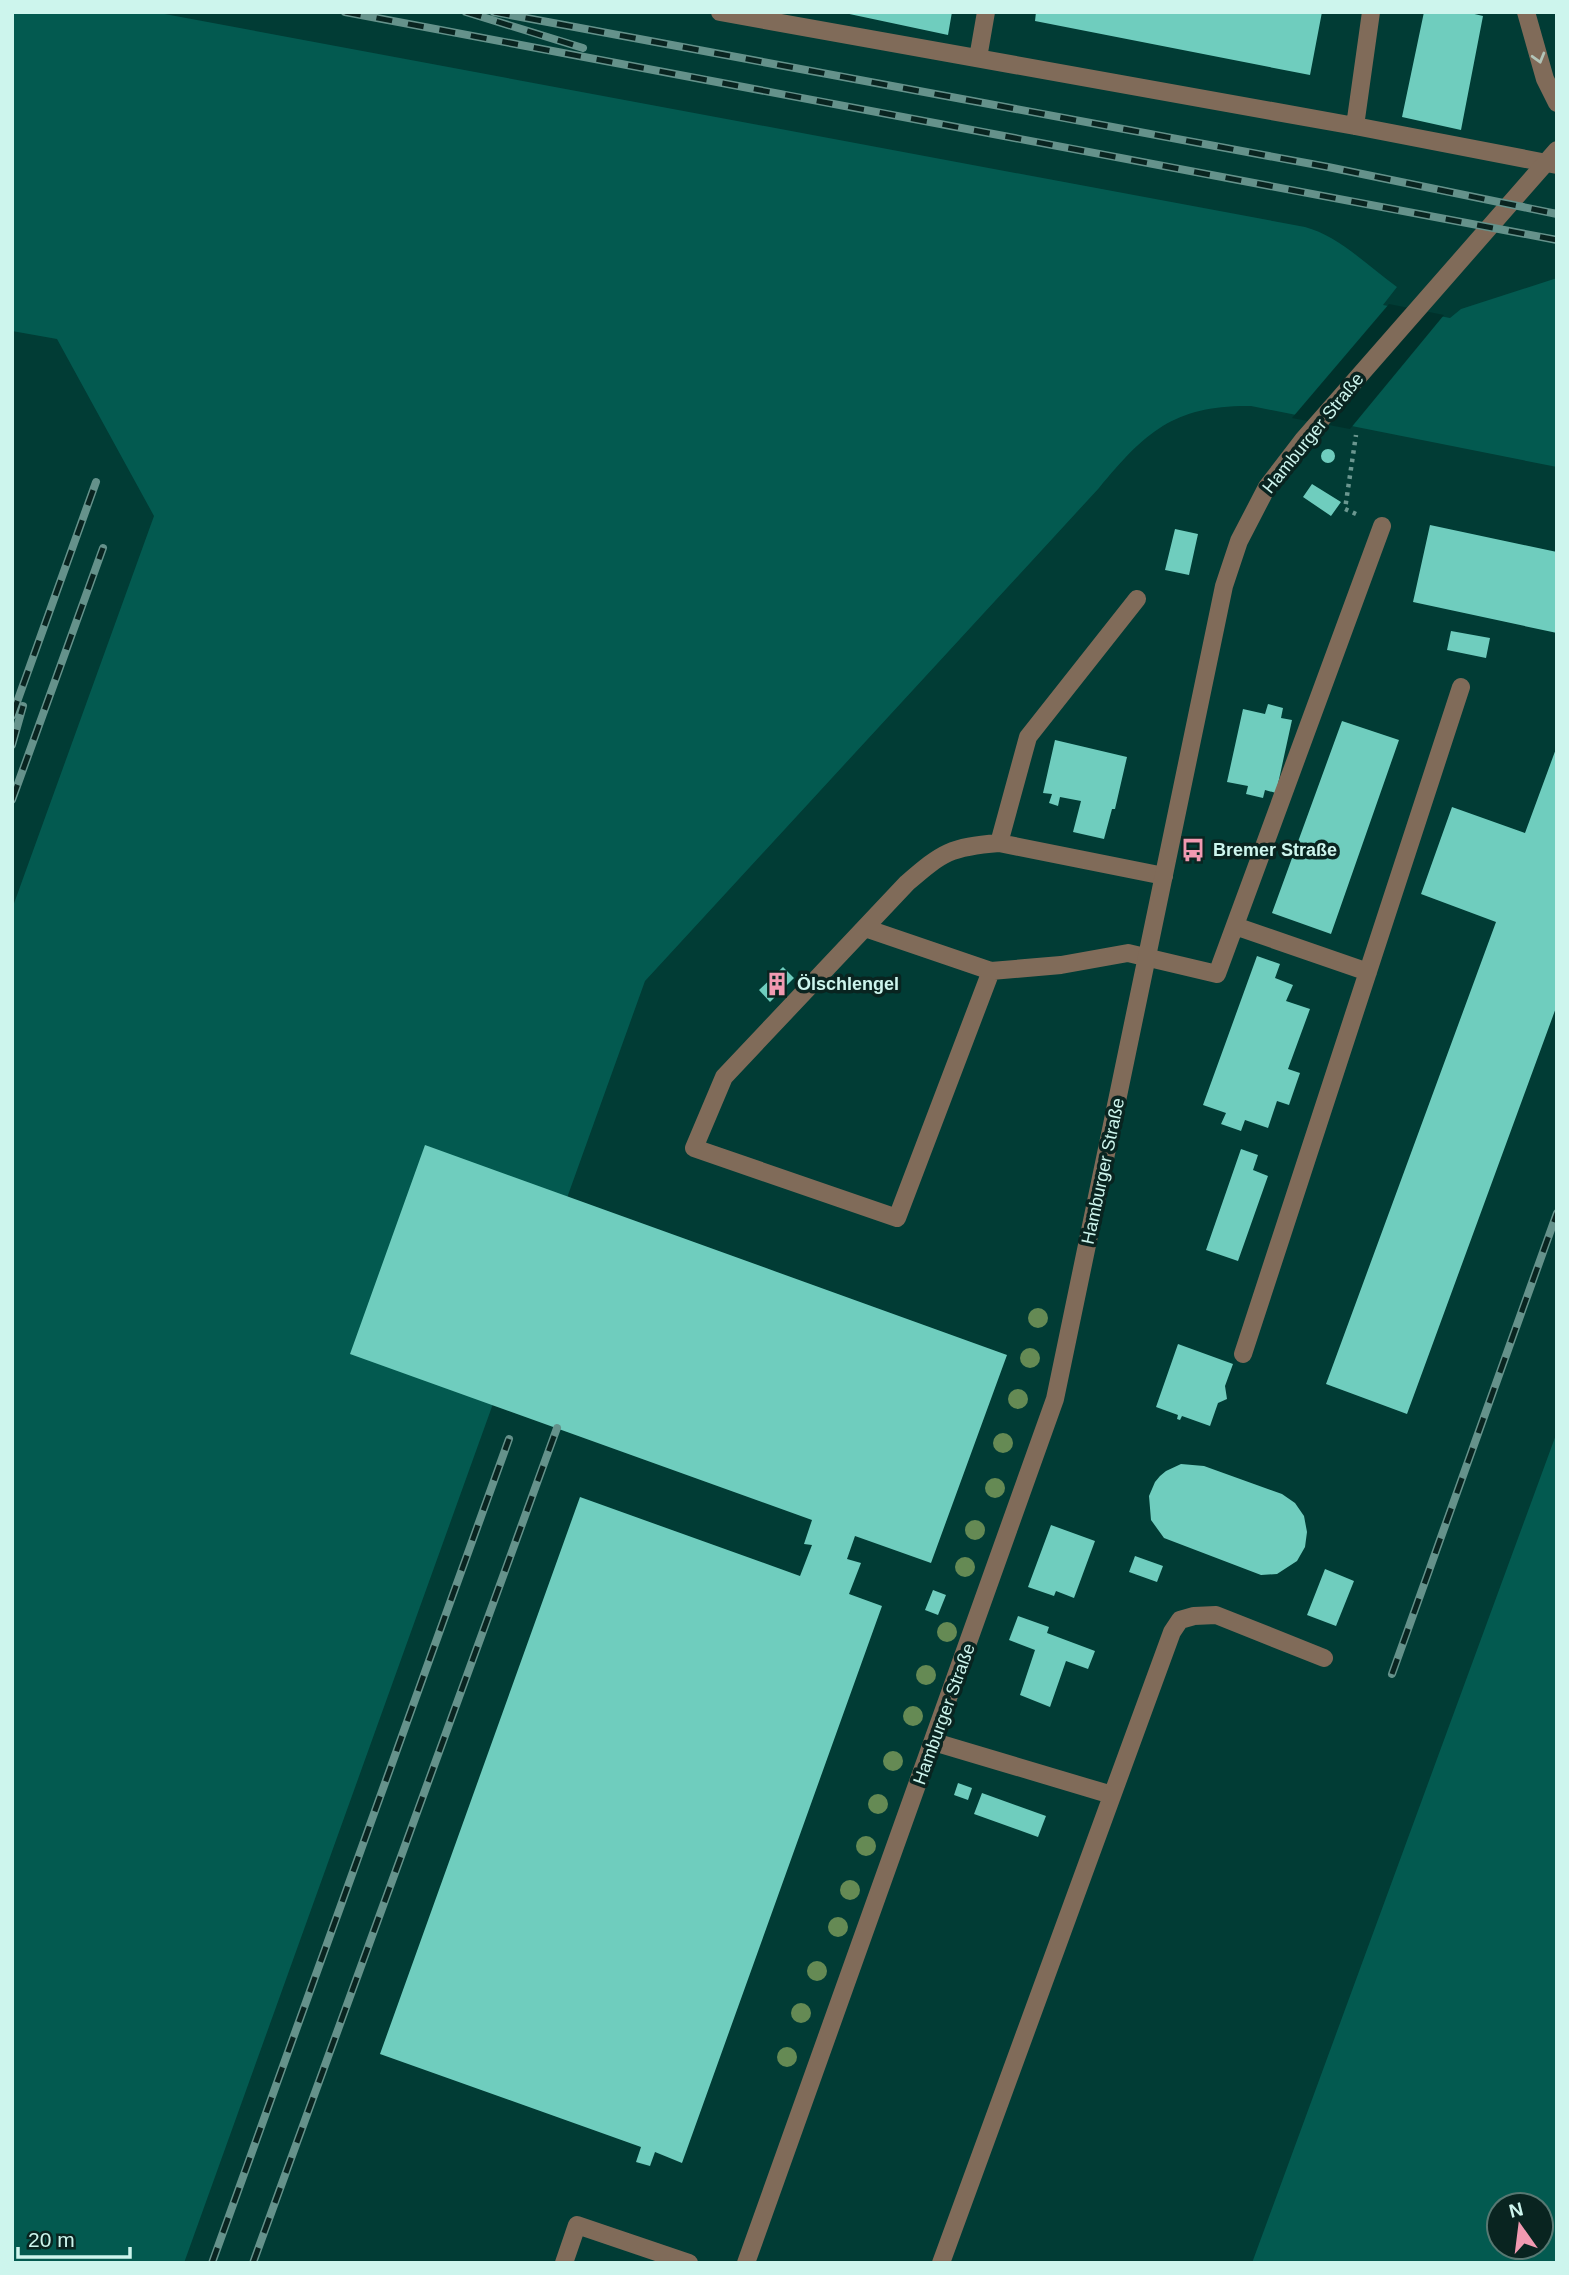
<svg xmlns="http://www.w3.org/2000/svg" width="1569" height="2275" viewBox="0 0 1569 2275" font-family="Arial,sans-serif">
	<style>
		.built { fill: #013c35; fill-rule: evenodd }
		.water { fill: #035a50; fill-rule: evenodd }
		.pier { fill: #00312b }
		.building { fill: #6fcdbe }
		.lines { fill: none; stroke-linecap: round; stroke-linejoin: round }
		.path { stroke: #6b9790; stroke-width: 4.5; stroke-dasharray: 3.5 5; stroke-linecap: butt }
		.service { stroke: #806b59; stroke-width: 18 }
		.minor { stroke: #806b59; stroke-width: 18 }
		.rail-casing { stroke: #65928b; stroke-width: 8 }
		.rail { stroke: #092420; stroke-width: 5; stroke-dasharray: 16; stroke-linecap: butt }
		.tree { fill: #658a54 }
		.oneway { stroke: #b2c5b9 }
		.labels { text-anchor: middle; dominant-baseline: central; stroke-width: 7; stroke-linejoin: round; paint-order: stroke }
		.street-label { font-size: 18px; fill: #cdf5ed; stroke: #092420 }
		.poi-label { font-size: 18px; font-weight: bold; fill: #cdf5ed; stroke: #092420; text-anchor: start }
	</style>
	<rect width="100%" height="100%" fill="#00312b"/>
	<!-- built -->
	<path class="built" d="M12,12H1557V2263H12ZM1499,2205H1541V2247H1499Z"/>
	<!-- water -->
	<path class="water" d="M12,12H154L1305,227C1339,236 1369,267 1397,287L1383,305L1450,318L1461,309L1557,278V467L1251,406C1175,405 1146,431 1099,488L645,981L184,2263H12V909L154,516L57,339L12,331Z
		M1557,1432V2263H1252ZM1499,2205H1541V2247H1499Z"/>
	<!-- pier -->
	<path class="pier" d="M1389,304L1444,315L1350,429L1292,418Z"/>
	<!-- building -->
	<path class="building" d="M840,12H952L948,35Z
		M1036,12H1322L1310,75L1035,21Z
		M1424,12H1466L1483,16L1461,130L1402,117Z
		M1321 456a7 7 0 1 1 14 0a7 7 0 1 1-14 0Z
		M1312,484L1341,502L1331,516L1303,497Z
		M1430,525L1557,552V633L1413,602Z
		M1175,529L1198,534L1189,575L1165,570Z
		M1451,631L1490,638L1486,658L1447,650Z
		M1268,704L1283,708L1281,718L1292,720L1276,793L1265,790L1263,798L1246,794L1248,786L1227,782L1243,709L1265,714Z
		M1342,721L1399,740L1331,934L1272,913Z
		M1055,740L1127,757L1115,809H1112L1104,839L1073,832L1081,801L1060,797L1058,806L1049,803L1052,794L1043,793Z
		M1557,746V1005L1407,1414L1326,1384L1496,922L1421,894L1452,807L1525,833Z
		M1257,956L1280,964L1275,978L1293,985L1286,1001L1310,1009L1288,1069L1300,1073L1289,1105L1277,1101L1268,1128L1245,1120L1241,1131L1221,1124L1226,1113L1203,1105Z
		M783,967L794,978L770,1002L759,990Z
		M425,1145L1007,1355L931,1563L855,1536L847,1559L861,1563L849,1594L882,1606L682,2163L655,2152L650,2166L636,2162L641,2147L380,2054L580,1497L800,1576L812,1545L804,1544L812,1520L350,1354Z
		M1241,1149L1258,1155L1253,1170L1268,1176L1238,1261L1206,1250Z
		M1178,1344L1233,1364L1225,1386L1227,1399L1218,1403L1210,1426L1182,1416L1180,1420L1177,1419L1178,1415L1156,1407Z
		M1181,1464L1204,1466L1282,1494L1295,1503L1304,1516L1307,1532L1305,1547L1297,1561L1277,1574L1261,1575L1164,1538L1151,1520L1149,1496L1155,1482L1160,1476L1166,1471Z
		M1051,1525L1095,1541L1074,1598L1056,1591L1054,1596L1028,1587Z
		M1135,1556L1163,1566L1157,1582L1129,1572Z
		M1325,1569L1354,1581L1336,1626L1307,1615Z
		M933,1590L946,1595L938,1615L925,1610Z
		M1018,1616L1049,1627L1047,1633L1095,1651L1088,1669L1066,1661L1050,1707L1020,1695L1035,1650L1009,1640Z
		M958,1783L972,1788L968,1800L954,1795Z
		M982,1793L1046,1816L1038,1837L974,1814Z"/>
	<g class="lines">
		<!-- path -->
		<path class="path" d="M1356,514L1345,509L1356,435"/>
		<!-- service -->
		<path class="service" d="M720,12L1355,126L1557,165
			M978,58L986,12
			M1355,126L1371,12
			M1137,599L1028,737L999,843L1164,876
			M999,843C950,847 943,852 907,883L724,1077L694,1148L897,1218L991,971L1061,965L1128,953L1217,974L1382,526
			M1235,926L1368,972
			M865,928L991,971
			M1243,1354L1461,687
			M934,1742L1112,1795
			M564,2263L577,2225L689,2263
			M941,2263L1172,1632L1180,1620L1194,1616L1216,1615L1324,1658"/>
		<!-- minor -->
		<path class="minor" d="M1526,12L1545,79L1557,103
			M746,2263L1055,1399L1224,586L1239,541L1267,487L1303,440L1557,150"/>
		<!-- rail casing -->
		<g class="rail-casing">
			<path id="rail" d="M345,12L1557,240
				M466,12L583,48
				M494,12L1328,167L1557,214
				M12,716L96,482
				M12,745L23,706
				M12,800L103,548
				M1392,1674L1557,1213
				M212,2263L509,1439
				M253,2263L557,1428"/>
		</g>
		<!-- rail -->
		<use href="#rail" class="rail"/>
	</g>
	<!-- trees -->
	<g class="tree">
		<circle cx="1038" cy="1318" r="10"/>
		<circle cx="1030" cy="1358" r="10"/>
		<circle cx="1018" cy="1399" r="10"/>
		<circle cx="1003" cy="1443" r="10"/>
		<circle cx="995" cy="1488" r="10"/>
		<circle cx="975" cy="1530" r="10"/>
		<circle cx="965" cy="1567" r="10"/>
		<circle cx="947" cy="1632" r="10"/>
		<circle cx="926" cy="1675" r="10"/>
		<circle cx="913" cy="1716" r="10"/>
		<circle cx="893" cy="1761" r="10"/>
		<circle cx="878" cy="1804" r="10"/>
		<circle cx="866" cy="1846" r="10"/>
		<circle cx="850" cy="1890" r="10"/>
		<circle cx="838" cy="1927" r="10"/>
		<circle cx="817" cy="1971" r="10"/>
		<circle cx="801" cy="2013" r="10"/>
		<circle cx="787" cy="2057" r="10"/>
	</g>
	<!-- one-way arrows -->
	<defs><path id="oneway-chevron" d="M-2-3.5L2.5 0L-2 3.5" fill="none" stroke-width="1.6" stroke-linecap="round" stroke-linejoin="round" transform="scale(1.75)"/></defs>
	<use class="oneway" href="#oneway-chevron" transform="translate(1539 58) rotate(74)"/>
	<!-- icons -->
	<defs>
		<g id="bus-bare" transform="scale(1.89)"><path d="M-5-6H5V4H4V6H2V4H-2V6H-4V4H-5ZM-3.5-4V0h7V-4ZM-3.5 1.2v1.5H-2V1.2ZM2 1.2v1.5H3.5V1.2Z" fill="#f19ab1" stroke="#092420" stroke-width="2.5" paint-order="stroke"/></g>
		<g id="building-bare" transform="scale(1.89)"><path d="M-4-6H4V6H1V3H-1V6H-4ZM-2.5-4.3h1.7v1.8h-1.7ZM.8-4.3h1.7v1.8H.8ZM-2.5-1h1.7V.8h-1.7ZM.8-1h1.7V.8H.8Z" fill="#f19ab1" stroke="#092420" stroke-width="2.5" paint-order="stroke"/></g>
	</defs>
	<g fill-rule="evenodd">
		<use href="#bus-bare" x="1193" y="850"/>
		<use href="#building-bare" x="777" y="984"/>
	</g>
	<g class="labels">
		<!-- street labels -->
		<g class="street-label">
			<text transform="translate(1313 433) rotate(-51)">Hamburger Straße</text>
			<text transform="translate(1103 1171) rotate(-78)">Hamburger Straße</text>
			<text transform="translate(944 1714) rotate(-70)">Hamburger Straße</text>
		</g>
		<!-- poi labels -->
		<g class="poi-label">
			<text x="1213" y="850">Bremer Straße</text>
			<text x="797" y="984">Ölschlengel</text>
		</g>
	</g>
	<!-- border -->
	<rect width="1569" height="2275" fill="none" stroke="#cdf5ed" stroke-width="28"/>
	<!-- north arrow -->
	<g transform="translate(1520 2226) rotate(346)"><circle r="33" fill="#092420" stroke="#577872" stroke-width="2"/>
	<path d="M0-5L12 26L0 18L-12 26Z" fill="#f19ab1"/>
	<text y="-10" font-size="19" font-weight="bold" text-anchor="middle" fill="#cdf5ed">N</text>
	</g>
	<!-- scale -->
	<path d="M18 2247v10h112v-10" fill="none" stroke="#cdf5ed" stroke-width="3.5"/>
	<text x="28" y="2247" font-size="21" fill="#cdf5ed" stroke="#092420" stroke-width="5" paint-order="stroke">20 m</text>
</svg>
